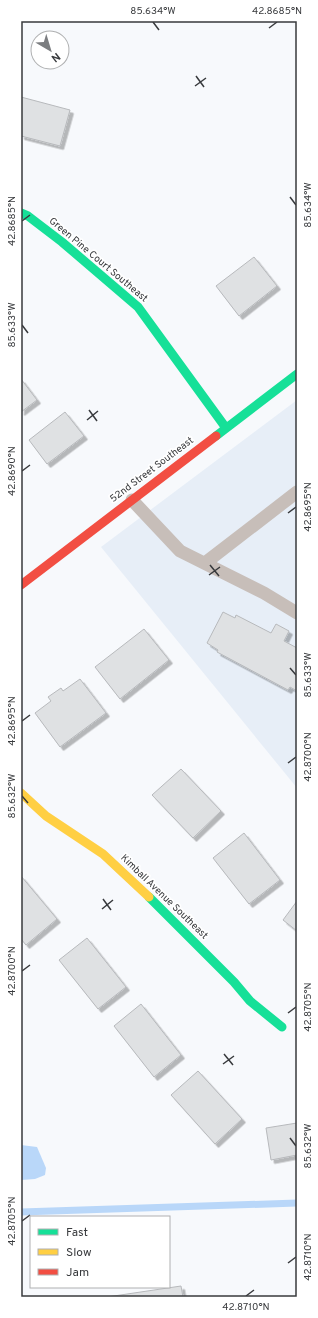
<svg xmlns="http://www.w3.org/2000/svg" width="318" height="1318" viewBox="0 0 318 1318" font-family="Overpass,sans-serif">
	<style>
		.built { fill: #e7eef7 }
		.water { fill: #b9d7f9 }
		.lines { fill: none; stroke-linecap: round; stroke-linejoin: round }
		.stream { stroke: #b9d7f9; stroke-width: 7 }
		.building { fill: #dfe1e3; stroke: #b7b9bc; filter: url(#shadow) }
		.lane { stroke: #c7beb9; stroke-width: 13 }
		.fast { stroke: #16e098; stroke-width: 9 }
		.slow { stroke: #ffcf43; stroke-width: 9 }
		.jam { stroke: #f24e42; stroke-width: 9 }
		.ticks { fill: none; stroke: #383a3d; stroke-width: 1.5 }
		.labels { text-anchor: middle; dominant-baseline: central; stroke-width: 3.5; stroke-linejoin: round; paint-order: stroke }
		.street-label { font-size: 10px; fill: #383a3d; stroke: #fff }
		.neatline { fill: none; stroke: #383a3d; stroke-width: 1.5 }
		.ticks-label { font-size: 10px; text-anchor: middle; fill: #383a3d }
	</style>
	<defs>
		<filter id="shadow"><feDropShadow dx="3.5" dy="3.5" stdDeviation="0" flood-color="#0004"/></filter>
	</defs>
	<rect width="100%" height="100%" fill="#f7f9fc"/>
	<!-- built -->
	<path class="built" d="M297,400V788L101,547Z"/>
	<!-- water -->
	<path class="water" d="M21,1145L37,1147L46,1168L45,1175L35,1179L21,1180Z"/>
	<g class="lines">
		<!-- stream -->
		<path class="stream" d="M21,1212L297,1203"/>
	</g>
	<!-- building -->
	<path class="building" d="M21,97L70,110L60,146L21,136Z
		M254,257L277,286L239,316L216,286Z
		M21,379L37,400L21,412Z
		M65,412L84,436L47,464L29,440Z
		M223,612L235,618L236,615L271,633L276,624L289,631L284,641L297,648V691L290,687L288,690L217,652L218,650L207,643Z
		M144,629L169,660L120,699L95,667Z
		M80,679L106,713L60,747L35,713L51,701L48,697L61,688L63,691Z
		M181,769L221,811L193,838L152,795Z
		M244,833L280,880L249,904L213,858Z
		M21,876L57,919L26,945L21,939Z
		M297,901V931L283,920Z
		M87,938L126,987L98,1009L59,960Z
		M141,1004L181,1055L154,1077L114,1026Z
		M198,1071L242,1119L215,1144L171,1095Z
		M297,1123V1155L271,1160L266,1128Z
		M181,1286L183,1297H107Z"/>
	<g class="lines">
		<!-- lane -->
		<path class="lane" d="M132,500L180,551L264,593L297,613
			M205,563L297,492"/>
		<!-- fast -->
		<path class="fast" d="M21,213L28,216L62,242L138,307L226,428
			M216,436L297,374
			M149,897L234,982L250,1001L282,1027"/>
		<!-- slow -->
		<path class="slow" d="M21,793L46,816L103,854L149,897"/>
		<!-- jam -->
		<path class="jam" d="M21,585L216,436"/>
	</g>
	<!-- ticks -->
	<path class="ticks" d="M153,22L159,30M269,28L277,22M196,76L204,87M195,86L206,78M290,197L296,205M22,221L30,215M22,325L28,333M89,410L97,421M87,420L98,411M22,471L30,465M288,513L296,507M210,565L219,576M209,575L220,567M290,668L296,675M22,721L30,715M288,763L296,757M22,796L28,803M103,899L111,910M102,909L113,900M22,971L30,965M288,1013L296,1007M224,1054L233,1065M223,1064L234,1056M290,1138L296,1146M22,1221L30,1215M288,1263L296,1257M246,1296L254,1290"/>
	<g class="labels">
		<!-- street labels -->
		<g class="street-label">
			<text transform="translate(98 260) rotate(40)">Green Pine Court Southeast</text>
			<text transform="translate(152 470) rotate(-37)">52nd Street Southeast</text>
			<text transform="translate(164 897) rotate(44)">Kimball Avenue Southeast</text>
		</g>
	</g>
	<!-- border -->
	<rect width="318" height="1318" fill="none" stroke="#ffffff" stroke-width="44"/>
	<!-- legend -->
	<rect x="30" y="1216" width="140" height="72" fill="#ffffff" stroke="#afb0b1"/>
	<rect x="38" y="1229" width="20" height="6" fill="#16e098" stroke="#afb0b1"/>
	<text x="66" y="1236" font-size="12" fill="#383a3d">Fast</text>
	<rect x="38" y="1249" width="20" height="6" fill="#ffcf43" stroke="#afb0b1"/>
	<text x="66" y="1256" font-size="12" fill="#383a3d">Slow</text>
	<rect x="38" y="1269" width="20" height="6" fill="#f24e42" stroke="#afb0b1"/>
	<text x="66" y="1276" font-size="12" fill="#383a3d">Jam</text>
	<!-- north arrow -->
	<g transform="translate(50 50) rotate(142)"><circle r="19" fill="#ffffff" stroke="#afb0b1"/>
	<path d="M0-3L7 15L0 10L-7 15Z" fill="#7b7d80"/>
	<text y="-6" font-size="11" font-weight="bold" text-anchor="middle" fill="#383a3d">N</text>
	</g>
	<rect x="22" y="22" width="274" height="1274" class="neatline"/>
	<g class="ticks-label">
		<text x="153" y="14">85.634°W</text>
		<text x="277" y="14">42.8685°N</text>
		<text transform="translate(307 205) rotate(-90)" y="4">85.634°W</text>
		<text transform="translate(11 221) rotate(-90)" y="4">42.8685°N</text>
		<text transform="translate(11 325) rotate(-90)" y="4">85.633°W</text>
		<text transform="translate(11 471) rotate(-90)" y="4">42.8690°N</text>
		<text transform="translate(307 507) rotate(-90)" y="4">42.8695°N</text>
		<text transform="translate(307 675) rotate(-90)" y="4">85.633°W</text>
		<text transform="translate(11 721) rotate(-90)" y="4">42.8695°N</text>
		<text transform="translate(307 757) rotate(-90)" y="4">42.8700°N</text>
		<text transform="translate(11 796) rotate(-90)" y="4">85.632°W</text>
		<text transform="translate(11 971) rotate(-90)" y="4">42.8700°N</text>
		<text transform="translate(307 1007) rotate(-90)" y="4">42.8705°N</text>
		<text transform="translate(307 1146) rotate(-90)" y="4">85.632°W</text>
		<text transform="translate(11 1221) rotate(-90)" y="4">42.8705°N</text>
		<text transform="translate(307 1257) rotate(-90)" y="4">42.8710°N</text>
		<text x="246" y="1310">42.8710°N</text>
	</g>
</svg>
